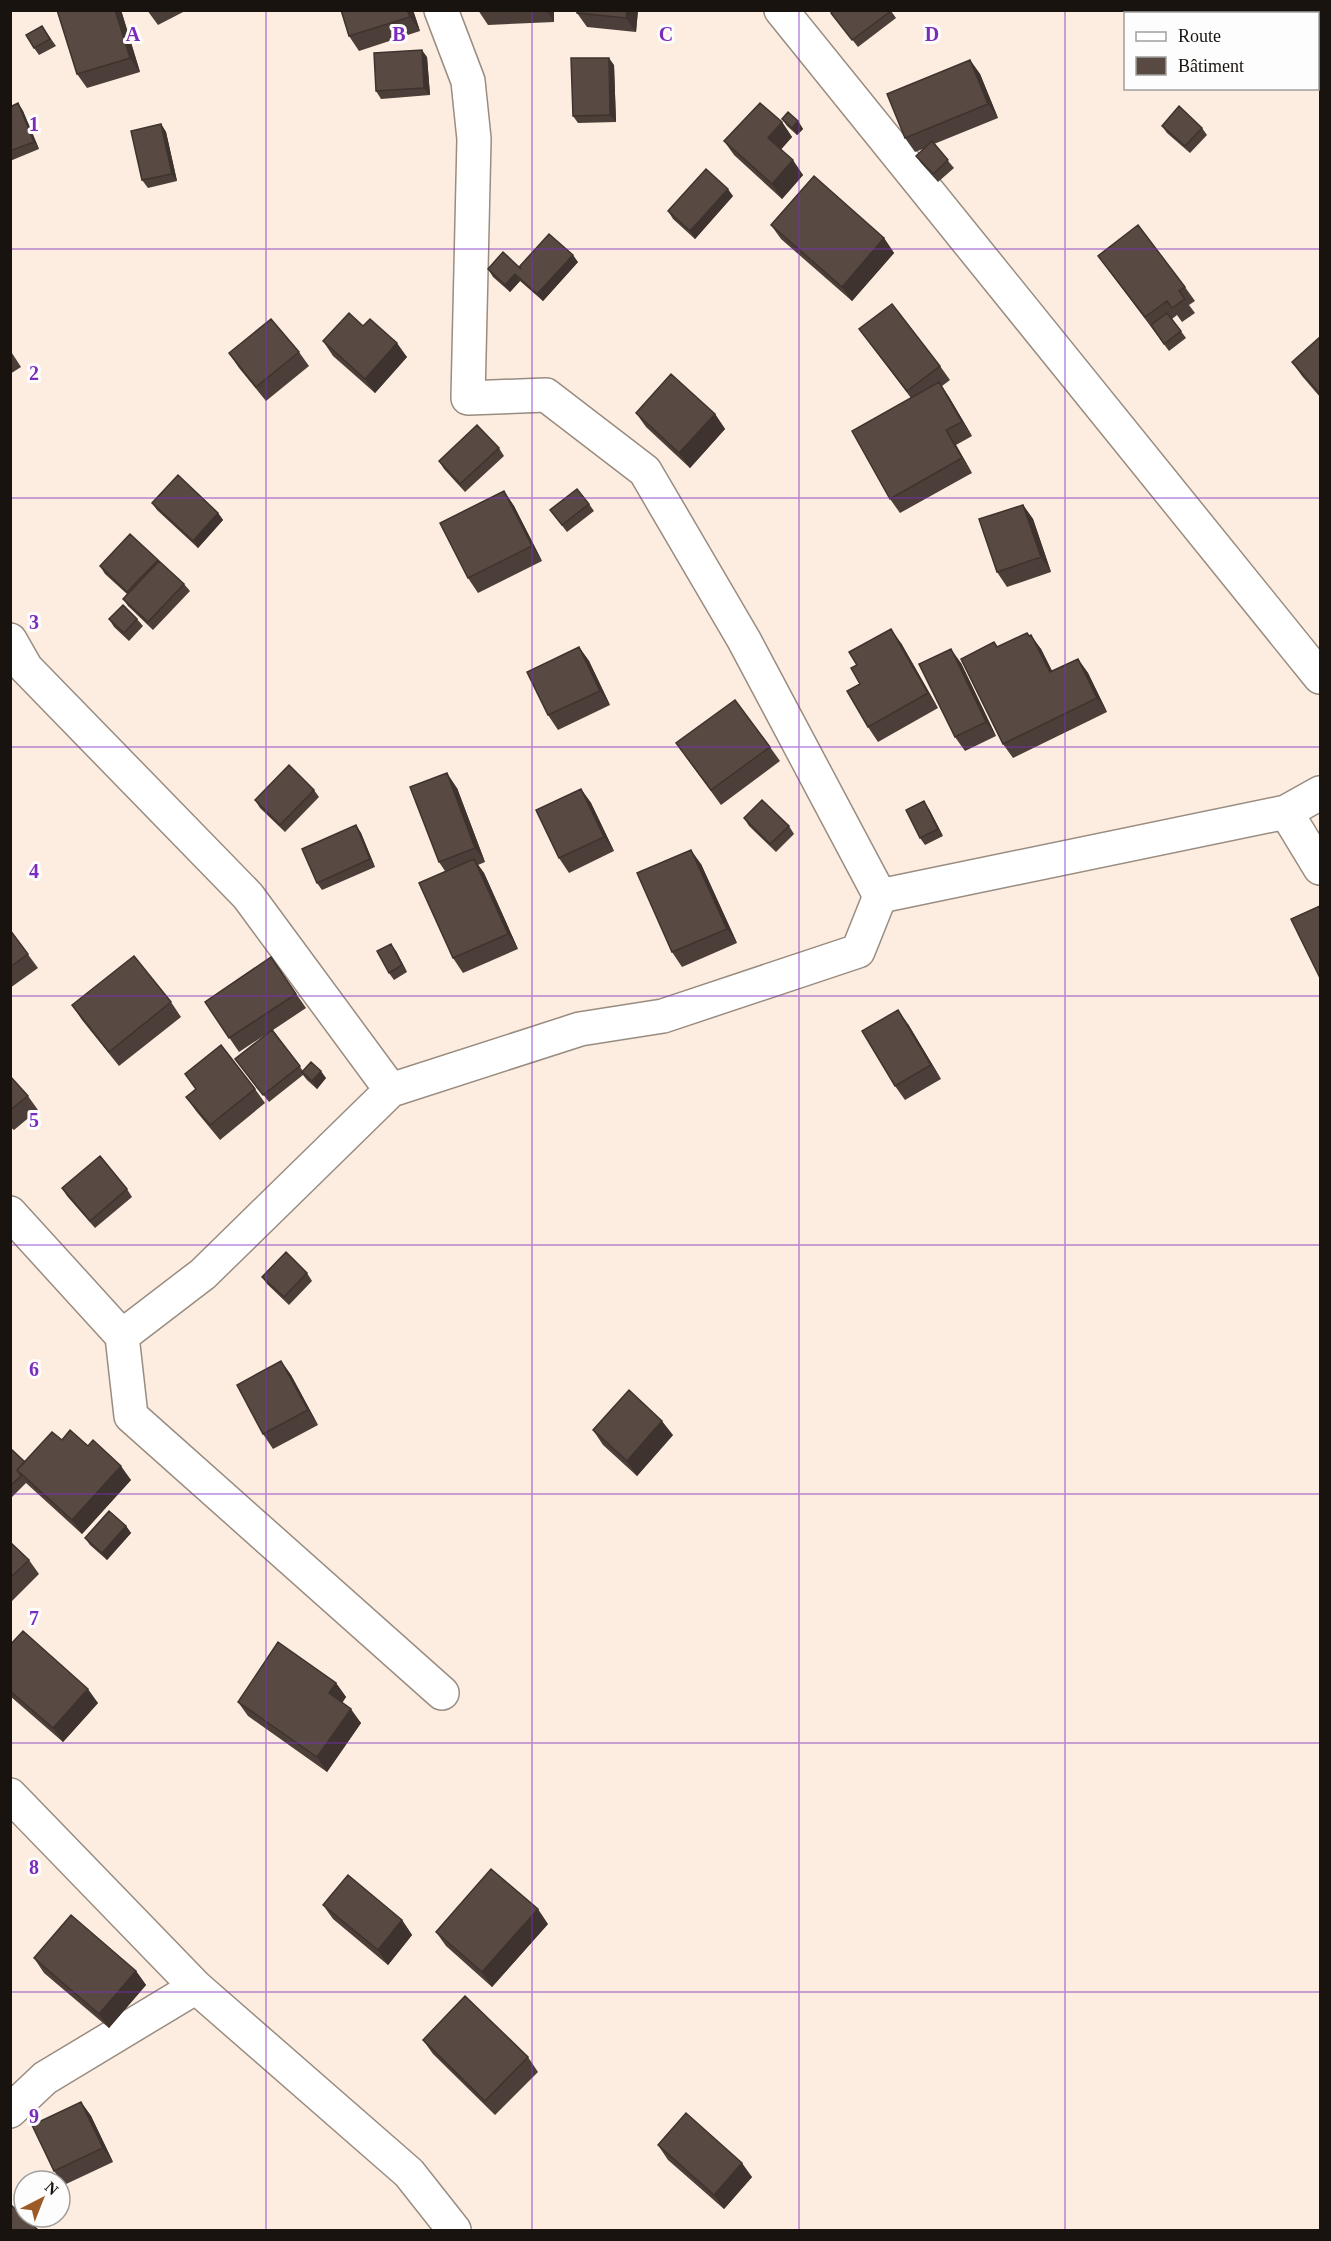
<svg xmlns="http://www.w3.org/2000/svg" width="1331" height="2241" viewBox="0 0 1331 2241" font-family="Georgia,serif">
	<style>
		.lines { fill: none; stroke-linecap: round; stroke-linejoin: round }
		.street-casing { stroke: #998c80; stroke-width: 36 }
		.street { stroke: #fff; stroke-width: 33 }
		.wall { fill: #4c3f39 }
		.shaded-wall { fill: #3e332e }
		.building { fill: #584942; stroke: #3e332e; stroke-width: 1.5 }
		.grid { fill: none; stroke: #7b2cbf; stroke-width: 1.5; stroke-opacity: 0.55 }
		.grid-label { font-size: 20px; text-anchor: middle; font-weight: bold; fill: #7b2cbf; stroke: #fdfdfd; stroke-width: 6; stroke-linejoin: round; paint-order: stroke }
	</style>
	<rect width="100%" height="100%" fill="#fcede0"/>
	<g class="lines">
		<!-- street casing -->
		<g class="street-casing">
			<path id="street" d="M441,10L468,81L474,139L468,398L546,395L645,471L744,640L880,896
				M781,10L1320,677
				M10,640L26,668L248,896L391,1090
				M1286,812L1320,868
				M10,1213L122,1336L131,1416L442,1693
				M122,1336L203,1274L391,1090L580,1029L663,1016L858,951L880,896L1286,812L1320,793
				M10,1795L196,1987L409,2173L454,2230
				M10,2111L45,2078L196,1987"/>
		</g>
		<!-- street -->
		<use href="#street" class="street"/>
	</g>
	<!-- wall -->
	<path class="wall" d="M121,10L140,72L87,88L77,74Z
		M147,10H187L158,25Z
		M341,10H413L420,31L359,51L349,36Z
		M478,10H554V22L488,25Z
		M638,10L636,32L587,27L577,13Z
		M891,11L896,18L858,47L831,13Z
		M42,26L56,46L39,55L34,48Z
		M427,57L430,95L381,99L376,91Z
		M970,60L980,74L998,118L934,144L954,168L938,182L921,163L916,156L923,149L915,152L905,138Z
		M614,65L616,122L578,123L573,116Z
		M18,103L23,111L39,149L10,161V107Z
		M782,119L798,121L803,129L797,135L787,126Z
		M782,122L792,137L781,149L803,175L782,199L734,155L724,141Z
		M161,124L166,132L177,181L148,188L142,180Z
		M1162,126L1202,128L1207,135L1190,153L1167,133Z
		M733,196L695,239L673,219L668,211Z
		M771,225L884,238L894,253L852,301L781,239Z
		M1098,256L1185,287L1195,301L1189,305L1195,313L1182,322L1177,315L1172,319L1186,338L1169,351Z
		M578,262L543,301L520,281L510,292L493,277L488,269H521Z
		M363,326L407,357L375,393L333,356L323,341Z
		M859,329L940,366L950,380L942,386L949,397L972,436L956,445L972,473L900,513L890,499L911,398Z
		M1320,337V397L1302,376L1292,362Z
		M10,350L21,367L10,374Z
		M299,352L309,366L266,401L239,368L229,353Z
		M636,413L715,414L725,429L690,468L646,427Z
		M499,448L504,456L465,492L444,469L439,461Z
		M504,491L514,506L542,561L478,593L468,578Z
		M152,503L218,513L223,520L198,548L157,510Z
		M589,504L594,511L567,532L550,510Z
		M1023,505L1033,519L1051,572L1007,587L997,572Z
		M158,560L184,584L190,591L153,630L128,606L123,599L127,594L105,574L100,566Z
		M109,619H137L143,626L129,641L114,627Z
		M1027,633L1041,649L1052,671L1078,659L1088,673L1107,712L1013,758L1003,744L998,647Z
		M901,643L938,708L878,742L868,727L860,684Z
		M579,647L589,661L610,705L558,730L548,715Z
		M961,663L996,736L965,751L955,737Z
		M770,747L780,761L721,805L686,757Z
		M457,788L485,862L478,865L484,873L518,949L463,973L453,958L445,871L439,862Z
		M581,789L591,803L614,851L569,873L559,858Z
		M314,790L319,797L285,832L260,808L255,800Z
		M929,809L943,836L925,845L920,838Z
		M744,818L789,826L794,834L776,852L749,826Z
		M356,825L361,833L375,867L322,890L317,883Z
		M701,864L737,943L682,967L672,952Z
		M10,930L38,968L10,988Z
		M396,951L407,972L394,980L389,973Z
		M271,957L306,1008L273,1030L303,1071L326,1078L317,1089L307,1080L303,1075L269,1102L235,1059L271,1031L239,1052L205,1002Z
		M171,1002L181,1017L119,1066L82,1020L72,1005Z
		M908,1024L941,1079L905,1100L895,1086Z
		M185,1074L255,1089L265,1103L220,1140L196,1111L186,1097L196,1089Z
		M10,1076L28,1096L38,1110L14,1130L10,1127Z
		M62,1188L127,1189L132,1197L95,1228L67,1196Z
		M307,1273L312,1281L289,1305L267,1284L262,1277Z
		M281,1361L291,1375L318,1425L273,1449L263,1434Z
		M593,1430L673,1435L637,1476L603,1445Z
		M62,1440L88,1446L131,1480L82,1534L26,1483L10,1499V1448L25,1462Z
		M126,1526L131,1533L107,1560L90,1545L85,1538Z
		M10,1542L29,1560L39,1574L10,1603Z
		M10,1645L98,1703L63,1742L10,1696Z
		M336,1683L346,1697L342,1703L361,1723L327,1772L248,1716L238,1702Z
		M323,1905L402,1920L412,1935L388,1965L333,1919Z
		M548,1924L492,1987L446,1946L436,1932Z
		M34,1958L136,1971L146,1985L109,2028L44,1973Z
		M423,2040L528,2057L538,2072L495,2115L433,2054Z
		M81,2102L91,2116L113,2162L64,2185L54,2171Z
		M658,2145L752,2177L724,2209L668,2160Z"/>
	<!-- shaded-wall -->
	<path class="shaded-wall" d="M115,10H121L140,72L130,58Z
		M407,10H413L420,31L410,17Z
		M546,10H554V22Z
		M627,10H638L636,32L626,18Z
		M422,50L427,57L430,95L424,88Z
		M609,58L614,65L616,122L610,115Z
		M970,60L980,74L998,118L988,104Z
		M18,103L23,111L39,149L34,142Z
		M798,121L803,129L797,135L792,128Z
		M782,122L792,137L778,153L768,138Z
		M161,124L166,132L177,181L172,174Z
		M793,160L803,175L782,199L772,184Z
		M728,189L733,196L695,239L690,231Z
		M884,238L894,253L852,301L842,287Z
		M573,255L578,262L543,301L537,294Z
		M515,274L520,281L510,292L505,285Z
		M397,343L407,357L375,393L365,379Z
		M939,382L949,397L972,436L962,422Z
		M715,414L725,429L690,468L679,453Z
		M946,430L956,445L972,473L962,458Z
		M504,491L514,506L542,561L532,546Z
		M1023,505L1033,519L1051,572L1041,557Z
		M218,513L223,520L198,548L193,541Z
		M891,629L901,643L938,708L928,693Z
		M1031,635L1041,649L1060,687L1050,672Z
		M579,647L589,661L610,705L600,691Z
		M951,649L961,663L996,736L986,722Z
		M1078,659L1088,673L1107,712L1097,698Z
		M447,773L457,788L485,862L475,848Z
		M581,789L591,803L614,851L604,837Z
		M924,801L929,809L943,836L938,829Z
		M356,825L361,833L375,867L370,859Z
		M691,850L701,864L737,943L727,929Z
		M474,859L484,873L518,949L508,934Z
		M391,944L396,951L407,972L402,965Z
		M898,1010L908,1024L941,1079L931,1065Z
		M321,1071L326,1078L317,1089L312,1081Z
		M281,1361L291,1375L318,1425L308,1410Z
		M662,1421L673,1435L637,1476L627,1461Z
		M121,1466L131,1480L82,1534L72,1520Z
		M126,1526L131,1533L107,1560L102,1553Z
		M336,1683L346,1697L339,1707L329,1693Z
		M88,1689L98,1703L63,1742L53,1728Z
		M351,1709L361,1723L327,1772L317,1757Z
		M538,1909L548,1924L492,1987L482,1972Z
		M402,1920L412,1935L388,1965L378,1950Z
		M136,1971L146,1985L109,2028L99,2014Z
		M81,2102L91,2116L113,2162L103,2148Z
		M742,2163L752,2177L724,2209L714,2195Z"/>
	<!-- building -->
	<path class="building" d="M57,10H115L130,58L77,74Z
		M341,10H407L410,17L349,36Z
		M577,10H627L626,18L577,13Z
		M834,10H890L891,11L852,40L831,13Z
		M42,26L50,39L34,48L26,35Z
		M422,50L424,88L376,91L374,53Z
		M571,58H609L610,115L573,116Z
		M970,60L988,104L905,138L887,94Z
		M18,103L34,142L10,151V107Z
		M760,103L782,122L768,138L793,160L772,184L724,141Z
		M1179,106L1202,128L1185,146L1162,126Z
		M788,112L798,121L792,128L782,119Z
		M161,124L172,174L142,180L131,131Z
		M932,141L948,160L933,174L916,156Z
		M706,169L728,189L690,231L668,211Z
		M814,176L884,238L842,287L771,225Z
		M1138,225L1185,287L1179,291L1185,299L1172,308L1167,301L1145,317L1098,256Z
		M549,234L573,255L537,294L515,274L505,285L488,269L503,252L521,269L520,266Z
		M892,304L940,366L907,391L859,329Z
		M349,313L363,326L370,319L397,343L365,379L323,341Z
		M1167,313L1181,331L1164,344L1151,325Z
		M271,319L299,352L256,387L229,353Z
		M1320,337V394L1292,362Z
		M671,374L715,414L679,453L636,413Z
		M939,382L962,422L946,430L962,458L890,499L852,431Z
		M477,425L499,448L460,484L439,461Z
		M178,475L218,513L193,541L152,503Z
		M577,489L589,504L562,525L550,510Z
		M504,491L532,546L468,578L440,523Z
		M1023,505L1041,557L997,572L979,519Z
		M130,534L158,560L127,592L100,566Z
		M159,561L184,584L148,622L123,599Z
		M123,605L137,619L124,633L109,619Z
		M891,629L928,693L868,727L847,691L860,684L851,668L857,665L849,652Z
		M1027,633L1029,636L1031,635L1050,672L1078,659L1097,698L1003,744L961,659L994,642L997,647Z
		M579,647L600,691L548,715L527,672Z
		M951,649L986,722L955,737L919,664Z
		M735,700L770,747L711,790L676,743Z
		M289,765L314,790L280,825L255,800Z
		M447,773L475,848L439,862L410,787Z
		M581,789L604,837L559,858L536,810Z
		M762,800L789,826L770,844L744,818Z
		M924,801L938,829L920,838L906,810Z
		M356,825L370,859L317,883L302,849Z
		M691,850L727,929L672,952L637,873Z
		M474,859L508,934L453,958L419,883Z
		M1320,906V978L1291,919Z
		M10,930L28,954L10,967Z
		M391,944L402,965L389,973L377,951Z
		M134,956L171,1002L109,1052L72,1005Z
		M271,957L296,994L229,1038L205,1002Z
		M898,1010L931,1065L895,1086L862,1031Z
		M272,1030L300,1066L263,1095L235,1059Z
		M221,1045L255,1089L210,1125L186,1097L196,1089L185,1074Z
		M311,1062L321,1071L312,1081L302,1072Z
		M10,1076L28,1096L10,1110Z
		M100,1156L127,1189L90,1221L62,1188Z
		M286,1252L307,1273L284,1297L262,1277Z
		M281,1361L308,1410L263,1434L237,1385Z
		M629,1390L662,1421L627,1461L593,1430Z
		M70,1430L88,1446L93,1440L121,1466L72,1520L17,1470L52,1432L62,1440Z
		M10,1448L25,1462L17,1470L21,1476L10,1486Z
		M109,1511L126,1526L102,1553L85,1538Z
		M10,1542L29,1560L10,1578Z
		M23,1631L88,1689L53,1728L10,1691V1645Z
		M278,1642L336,1683L329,1693L351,1709L317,1757L238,1702Z
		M491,1869L538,1909L482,1972L436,1932Z
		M348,1875L402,1920L378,1950L323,1905Z
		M71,1915L136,1971L99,2014L34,1958Z
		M465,1996L528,2057L485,2101L423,2040Z
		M81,2102L103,2148L54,2171L32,2125Z
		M686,2113L742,2163L714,2195L658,2145Z
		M10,2204L38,2230H10Z"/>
	<!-- grid -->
	<path class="grid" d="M266,10V2230M532,10V2230M799,10V2230M1065,10V2230M10,249H1320M10,498H1320M10,747H1320M10,996H1320M10,1245H1320M10,1494H1320M10,1743H1320M10,1992H1320"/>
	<g class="grid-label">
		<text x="133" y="41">A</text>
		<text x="399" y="41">B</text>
		<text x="666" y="41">C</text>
		<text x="932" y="41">D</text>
		<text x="34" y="131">1</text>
		<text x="34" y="380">2</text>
		<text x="34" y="629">3</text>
		<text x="34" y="878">4</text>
		<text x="34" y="1127">5</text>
		<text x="34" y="1376">6</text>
		<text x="34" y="1625">7</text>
		<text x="34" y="1874">8</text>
		<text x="34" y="2123">9</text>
	</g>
	<!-- border -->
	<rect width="1331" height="2241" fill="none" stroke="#18130e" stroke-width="24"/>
	<!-- legend -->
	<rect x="1124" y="12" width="195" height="78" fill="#fdfdfd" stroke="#a19f9d" stroke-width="1.5"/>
	<rect x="1136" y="32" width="30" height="9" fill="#ffffff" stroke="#a19f9d" stroke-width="1.5"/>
	<text x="1178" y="42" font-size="18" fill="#18130e">Route</text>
	<rect x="1136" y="57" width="30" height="18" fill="#584942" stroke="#a19f9d" stroke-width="1.5"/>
	<text x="1178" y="72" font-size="18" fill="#18130e">Bâtiment</text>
	<!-- north arrow -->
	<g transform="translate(42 2199) rotate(42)"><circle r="28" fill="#fdfdfd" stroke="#a19f9d" stroke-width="1.5"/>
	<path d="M0-4.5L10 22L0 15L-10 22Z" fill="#9c5a27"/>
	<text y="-9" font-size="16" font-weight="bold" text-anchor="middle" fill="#18130e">N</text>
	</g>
</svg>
